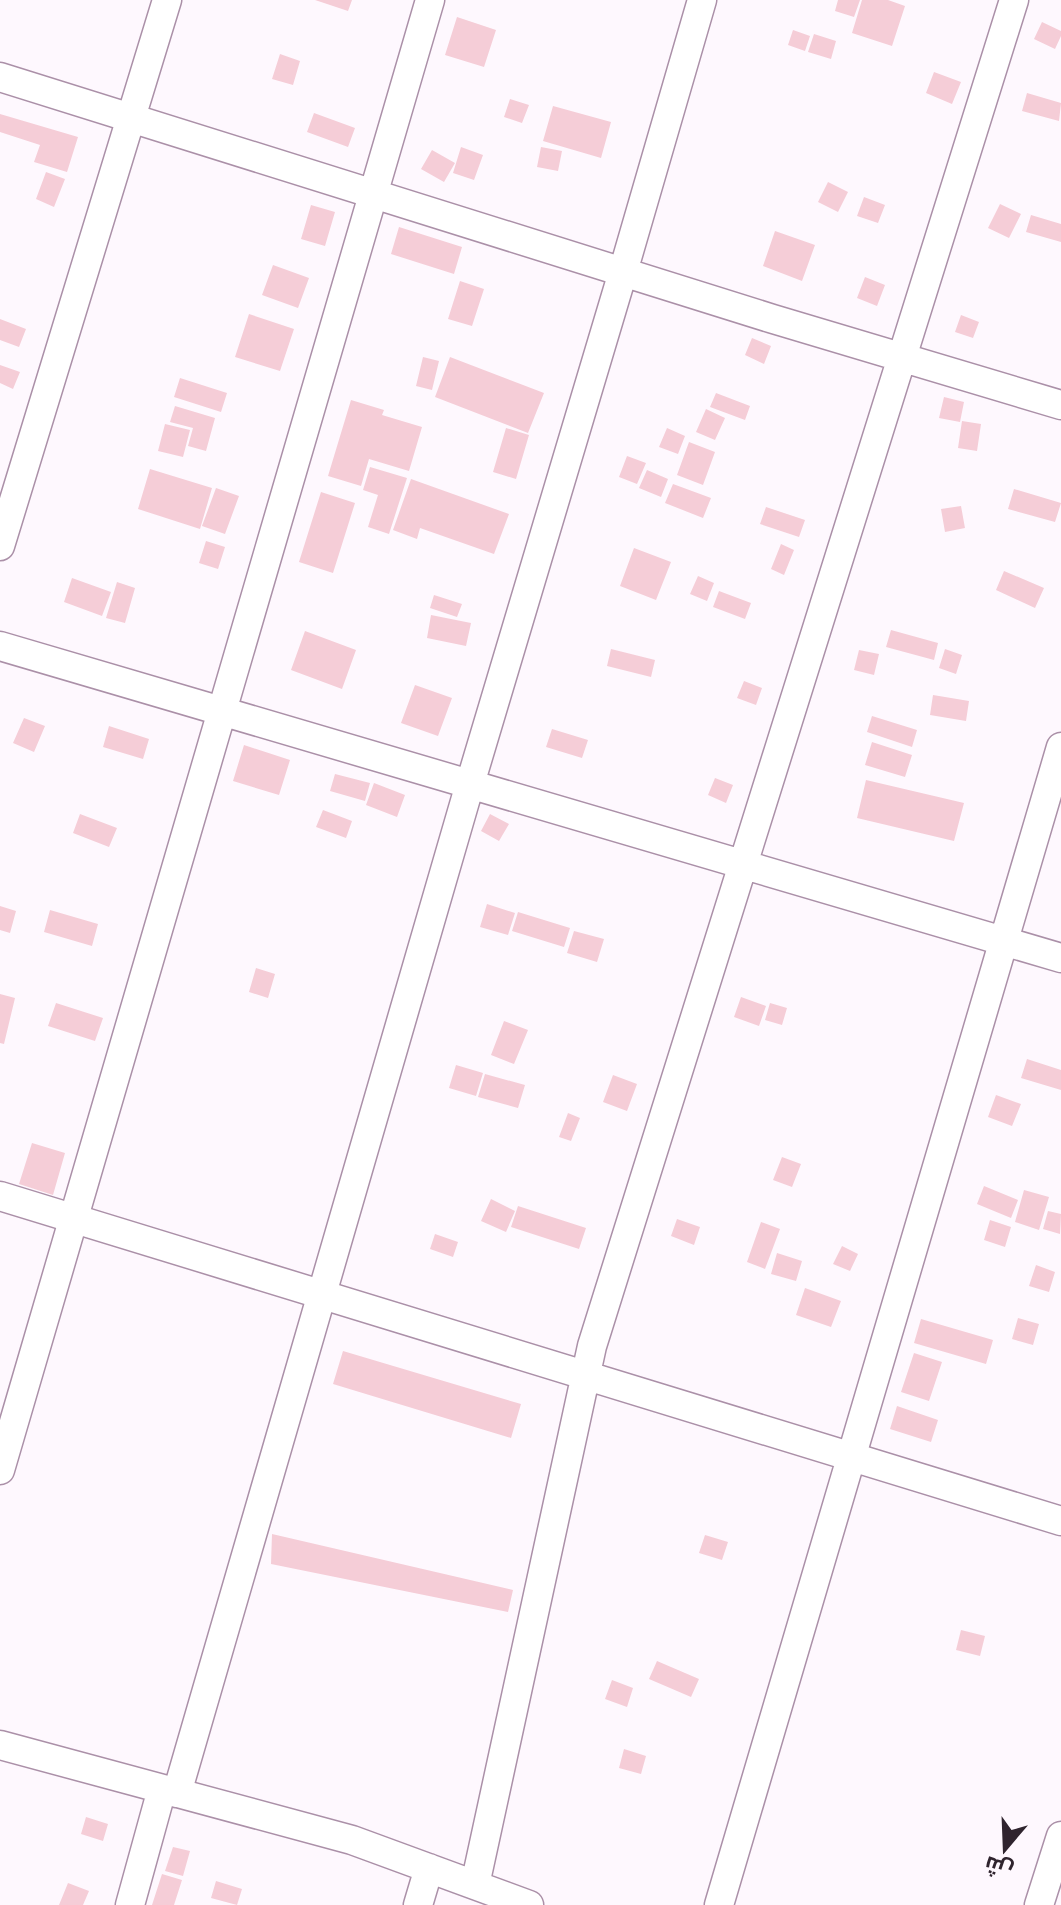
<svg xmlns="http://www.w3.org/2000/svg" width="1061" height="1905" viewBox="0 0 1061 1905" font-family="Mulish,Cairo,sans-serif">
	<style>
		.building { fill: #f5cdd7 }
		.lines { fill: none; stroke-linecap: round; stroke-linejoin: round }
		.minor-casing { stroke: #ab90a8; stroke-width: 31 }
		.minor { stroke: #fff; stroke-width: 28 }
	</style>
	<rect width="100%" height="100%" fill="#fef8fe"/>
	<!-- building -->
	<path class="building" d="M315,0H352L348,11Z
		M838,0H860L854,17L835,11Z
		M862,0H888L905,6L892,46L852,33Z
		M457,17L496,30L484,67L445,55Z
		M1042,22L1061,31V36L1055,49L1034,39Z
		M793,30L810,36L805,51L788,45Z
		M814,34L836,41L831,59L808,52Z
		M280,54L300,61L293,85L272,79Z
		M934,72L961,82L952,104L926,93Z
		M1027,93L1061,103L1059,121L1022,111Z
		M510,99L529,105L522,123L504,117Z
		M553,106L611,122L601,158L543,141Z
		M314,113L355,128L348,147L307,132Z
		M0,114L78,137L67,172L34,162L40,145L0,132Z
		M461,147L483,155L474,180L453,173Z
		M541,147L562,151L558,171L537,167Z
		M432,150L455,163L444,182L421,169Z
		M46,172L65,179L54,207L36,199Z
		M828,182L848,192L838,212L818,202Z
		M864,197L885,205L878,223L857,216Z
		M1000,204L1021,214L1009,238L988,228Z
		M311,205L335,212L325,246L301,239Z
		M1031,215L1061,224V242L1026,232Z
		M399,227L462,247L454,274L391,254Z
		M775,231L815,245L802,281L763,266Z
		M273,265L309,278L298,308L262,295Z
		M865,277L885,285L877,306L857,298Z
		M460,281L484,289L472,326L448,319Z
		M249,314L294,329L280,371L235,357Z
		M961,315L979,322L973,338L955,332Z
		M0,319L26,329L19,347L0,340Z
		M752,338L771,346L764,364L745,355Z
		M423,357L439,361L432,390L416,386Z
		M450,357L544,393L528,433L435,397Z
		M0,365L20,372L13,389L0,383Z
		M180,378L227,393L221,412L174,397Z
		M716,393L750,406L745,420L710,407Z
		M944,397L964,402L960,422L939,418Z
		M351,400L384,410L382,415L422,427L409,471L369,459L361,486L328,476Z
		M175,406L215,418L206,451L188,446L193,428L170,422Z
		M706,409L725,418L715,440L696,432Z
		M962,421L981,424L977,451L958,448Z
		M165,424L190,430L183,457L158,451Z
		M506,428L529,435L516,479L493,472Z
		M667,428L685,436L678,454L659,447Z
		M689,442L715,452L703,485L677,475Z
		M627,456L646,463L637,484L619,477Z
		M370,467L407,478L389,534L368,527L378,495L363,490Z
		M150,469L212,488L200,529L138,509Z
		M647,470L668,479L661,497L639,488Z
		M411,479L509,514L494,554L420,528L417,539L393,530Z
		M673,484L711,498L703,518L665,503Z
		M216,488L239,496L225,534L202,526Z
		M1014,489L1061,503L1055,522L1008,509Z
		M321,492L355,503L333,573L299,562Z
		M961,506L965,528L945,532L941,509Z
		M766,507L805,520L799,537L760,524Z
		M206,541L225,547L218,569L199,563Z
		M781,544L794,550L784,575L771,569Z
		M634,548L671,562L656,600L620,586Z
		M1004,571L1044,588L1035,608L996,590Z
		M698,576L714,583L707,601L690,594Z
		M72,578L111,592L102,616L64,602Z
		M117,582L135,588L125,623L106,618Z
		M719,591L751,603L745,619L713,607Z
		M434,595L462,604L457,617L430,608Z
		M431,615L471,623L466,646L427,638Z
		M891,630L938,643L934,660L886,647Z
		M305,631L356,650L342,689L291,670Z
		M611,649L655,660L651,677L607,666Z
		M945,649L962,655L956,674L939,668Z
		M859,650L879,654L874,675L854,670Z
		M744,681L762,688L756,705L737,698Z
		M415,685L452,698L438,736L401,723Z
		M933,695L969,701L966,721L930,715Z
		M872,716L917,730L912,747L867,732Z
		M24,718L45,726L34,752L13,743Z
		M109,726L149,739L143,759L103,747Z
		M552,729L588,740L582,758L546,747Z
		M872,742L912,755L905,777L865,765Z
		M244,745L290,760L279,795L233,781Z
		M335,774L370,783L365,801L330,791Z
		M715,778L733,785L726,803L708,795Z
		M866,780L964,803L954,841L857,818Z
		M374,783L405,795L397,817L366,805Z
		M323,810L352,821L346,838L316,827Z
		M80,814L117,828L109,847L73,833Z
		M490,814L509,824L499,841L481,831Z
		M487,904L515,913L508,935L480,927Z
		M0,906L16,911L10,933L0,930Z
		M50,910L98,924L92,946L44,932Z
		M518,912L570,928L564,947L512,931Z
		M574,931L604,939L597,962L567,953Z
		M256,968L275,974L268,998L249,992Z
		M0,994L15,998L4,1044L0,1043Z
		M741,997L766,1006L759,1026L734,1017Z
		M56,1003L103,1018L95,1041L48,1026Z
		M770,1003L787,1008L782,1025L765,1020Z
		M504,1021L528,1030L514,1064L491,1055Z
		M1027,1059L1061,1070V1090L1021,1078Z
		M456,1065L483,1073L476,1096L449,1088Z
		M485,1074L525,1085L518,1108L478,1097Z
		M613,1075L637,1084L627,1111L603,1102Z
		M996,1095L1021,1104L1012,1126L988,1117Z
		M568,1113L580,1118L571,1141L559,1137Z
		M32,1143L65,1153L53,1195L19,1184Z
		M782,1157L801,1164L792,1187L773,1180Z
		M984,1186L1018,1200L1011,1218L977,1204Z
		M1024,1190L1049,1197L1039,1230L1015,1222Z
		M491,1199L515,1211L506,1232L481,1221Z
		M518,1206L586,1228L579,1249L511,1227Z
		M1048,1211L1061,1214L1060,1234L1043,1229Z
		M677,1219L700,1227L694,1245L671,1236Z
		M990,1220L1011,1227L1005,1247L984,1240Z
		M761,1222L780,1229L765,1269L747,1262Z
		M435,1234L458,1242L453,1257L430,1249Z
		M842,1246L858,1254L850,1271L833,1264Z
		M777,1253L802,1261L796,1281L771,1274Z
		M1036,1265L1055,1272L1049,1292L1029,1286Z
		M805,1288L841,1301L831,1327L796,1315Z
		M1018,1318L1039,1324L1033,1345L1012,1339Z
		M921,1319L993,1340L986,1364L914,1343Z
		M343,1351L521,1404L511,1438L333,1384Z
		M914,1353L942,1362L929,1401L901,1392Z
		M897,1406L938,1420L931,1442L890,1429Z
		M272,1534L513,1590L508,1612L271,1564Z
		M705,1535L728,1542L722,1560L699,1553Z
		M961,1630L985,1636L980,1656L956,1650Z
		M657,1661L699,1679L691,1697L649,1679Z
		M612,1680L633,1688L627,1707L605,1699Z
		M624,1749L646,1756L641,1774L619,1768Z
		M86,1817L108,1824L103,1841L81,1834Z
		M173,1847L190,1851L183,1876L165,1871Z
		M162,1874L182,1880L174,1905H152Z
		M216,1881L242,1889L237,1905L211,1898Z
		M68,1883L89,1891L83,1905H59Z"/>
	<g class="lines">
		<!-- minor casing -->
		<g class="minor-casing">
			<path id="minor" d="M0,77L773,319L1061,405
				M0,546L167,0
				M0,646L1061,958
				M0,1196L1061,1521
				M0,1470L430,0
				M0,1745L352,1840L529,1905
				M177,1793L470,784L623,272L702,0
				M475,1885L592,1346L1014,0
				M130,1905L162,1789
				M418,1905L429,1868
				M719,1905L1061,747
				M1039,1905L1061,1836"/>
		</g>
		<!-- minor -->
		<use href="#minor" class="minor"/>
	</g>
	<!-- north arrow -->
	<g transform="translate(1005 1849) rotate(199)" stroke="#fef8fe" stroke-width="6" paint-order="stroke">
	<path d="M0-6L14 30L0 20L-14 30Z" fill="#2f242e"/>
	<text y="-12" font-size="22" font-weight="bold" text-anchor="middle" fill="#2f242e">ش</text>
	</g>
</svg>
